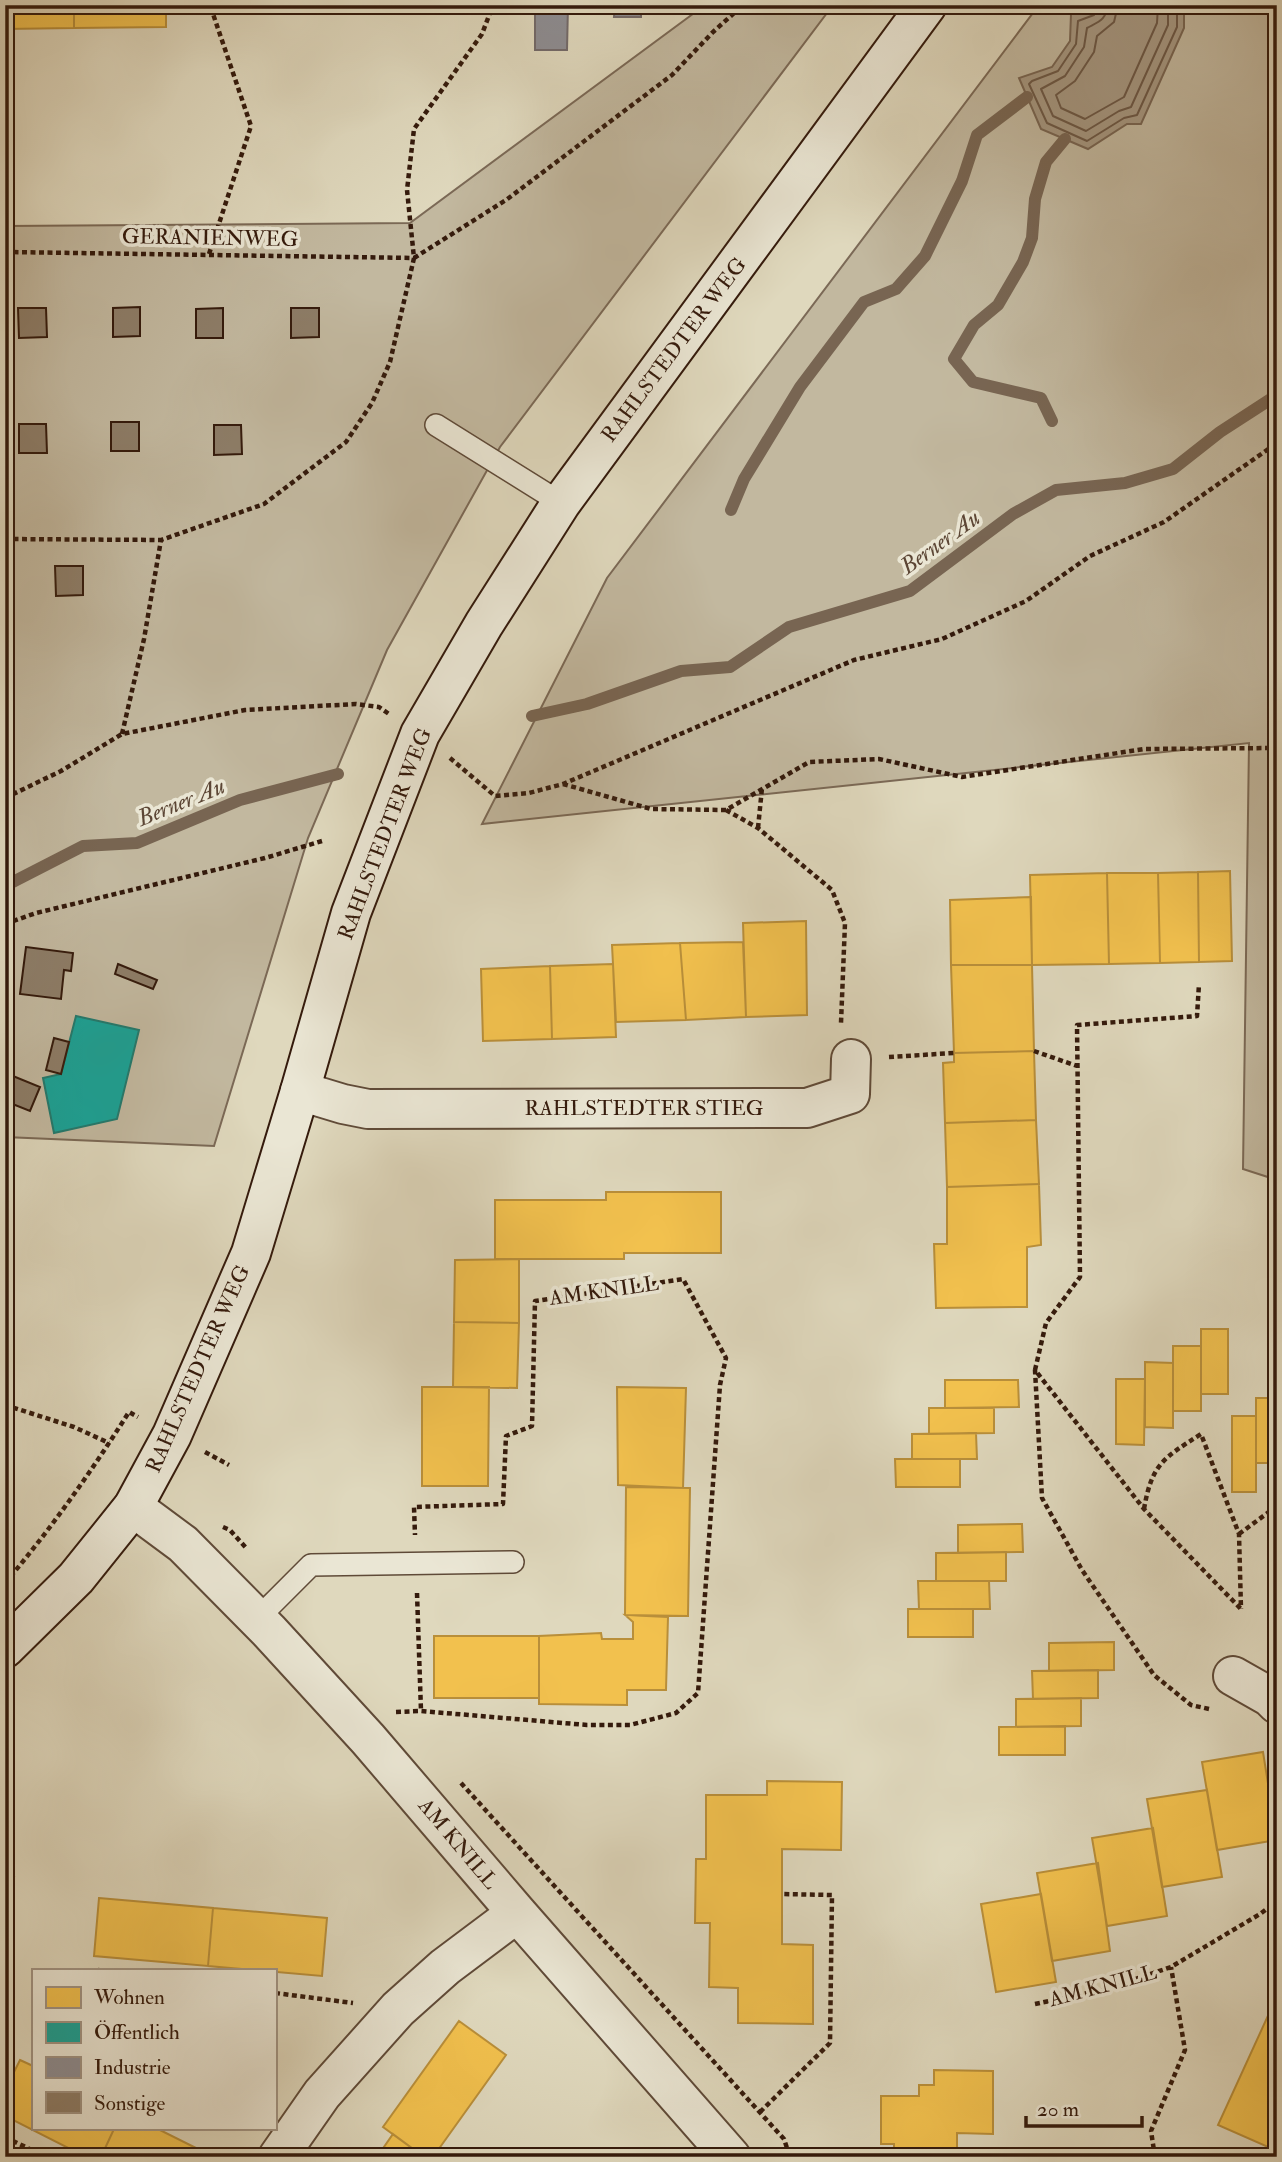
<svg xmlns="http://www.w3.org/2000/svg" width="1282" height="2162" viewBox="0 0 1282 2162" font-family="'IM FELL Double Pica',serif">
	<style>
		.green { fill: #c2b89f; stroke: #7b6956; stroke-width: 2 }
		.water { fill: #a59781; stroke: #786552; stroke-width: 2 }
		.homes { fill: #f2c14e; stroke: #b98f3a; stroke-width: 2 }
		.public { fill: #17a398; stroke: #207a6e; stroke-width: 2 }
		.industry { fill: #8d8d92; stroke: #726a6a; stroke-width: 2 }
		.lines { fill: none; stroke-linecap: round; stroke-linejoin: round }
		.shore { stroke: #6c5846; stroke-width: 2 }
		.stream { stroke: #786552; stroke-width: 12 }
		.building { fill: #8d7d68; stroke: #341a0c; stroke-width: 2 }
		.service-casing { stroke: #5f4a38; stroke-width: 24 }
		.minor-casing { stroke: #5f4a38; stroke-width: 42 }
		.secondary-casing { stroke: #341a0c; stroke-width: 42 }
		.path { stroke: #341a0c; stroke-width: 4.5; stroke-dasharray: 5 3.5; stroke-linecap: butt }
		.service { stroke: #eae6d4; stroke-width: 21 }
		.minor { stroke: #eae6d4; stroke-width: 38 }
		.secondary { stroke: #eae6d4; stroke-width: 38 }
		.labels { text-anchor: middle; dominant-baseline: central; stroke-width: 7; stroke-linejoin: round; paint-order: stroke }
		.street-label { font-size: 21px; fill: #341a0c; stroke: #eae6d4 }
		.water-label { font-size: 23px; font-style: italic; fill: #5c4635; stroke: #eae6d4 }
	</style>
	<rect width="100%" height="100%" fill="#dfd8bd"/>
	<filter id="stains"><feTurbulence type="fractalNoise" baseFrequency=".00286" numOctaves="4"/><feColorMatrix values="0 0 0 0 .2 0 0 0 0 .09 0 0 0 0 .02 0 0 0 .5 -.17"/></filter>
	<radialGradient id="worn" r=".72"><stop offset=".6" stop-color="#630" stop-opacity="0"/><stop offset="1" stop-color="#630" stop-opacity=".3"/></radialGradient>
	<!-- green -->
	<path class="green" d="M705,5H833L500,447L387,650L308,838L214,1146L5,1137V226L410,223Z
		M1039,5H1277V1180L1243,1169L1249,743L482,824L607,578Z"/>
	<!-- water -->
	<path class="water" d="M1094,5H1184V28L1141,124H1127L1088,149L1041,129L1019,78L1052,67L1070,41L1071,14L1090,10Z"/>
	<!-- homes -->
	<path class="homes" d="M5,5H74V28L5,29Z
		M74,5H166V27L74,28Z
		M1230,871L1232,961L1199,962L1198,872Z
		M1198,872L1199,962L1160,963L1158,873Z
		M1107,873H1158L1160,963L1109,964Z
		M1107,873L1109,964L1032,965L1030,875Z
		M1031,897L1032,965H951L950,900Z
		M806,921L807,1015L746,1017L743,923Z
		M743,942L746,1017L686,1020L680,943Z
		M680,943L686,1020L616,1022L612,945Z
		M613,964L616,1037L552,1039L550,966Z
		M951,965H1032L1034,1051L954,1053Z
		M550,966L552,1039L483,1041L481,969Z
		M1034,1051L1036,1120L945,1123L943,1063L954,1062V1053Z
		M1036,1120L1039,1184L947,1187L945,1123Z
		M1039,1184L1041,1245L1027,1247V1307L936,1308L934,1244H947V1187Z
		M606,1192H721V1253H624V1259H495V1200H606Z
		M519,1259V1323L454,1322L455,1260Z
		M454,1322L519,1323L517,1388L453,1387Z
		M1201,1329H1228V1394H1201Z
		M1173,1346H1201V1411H1173Z
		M1145,1362L1173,1363V1428L1145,1427Z
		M1116,1379H1145L1144,1445L1116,1444Z
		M945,1380H1018L1019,1407L945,1408Z
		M422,1387H489L488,1486H422Z
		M617,1387L686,1388L683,1488L618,1485Z
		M1256,1398H1277V1463H1256Z
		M929,1408H994V1433L929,1434Z
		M1232,1416H1256V1492H1232Z
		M976,1433L977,1459H912V1434Z
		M895,1459H960V1487H896Z
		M626,1487L690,1488L688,1616L625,1615Z
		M1022,1524L1023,1552L958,1553V1525Z
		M1006,1552V1581H936V1553Z
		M918,1581H989L990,1609H919Z
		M908,1609H973V1637H908Z
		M625,1615L668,1617L666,1690H627V1705L539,1704V1636L601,1633L602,1639H633V1622Z
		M434,1636H539V1698H434Z
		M1114,1642V1670L1049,1671V1643Z
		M1098,1670V1698L1033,1699L1032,1671Z
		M1081,1698V1726L1016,1727V1699Z
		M1065,1726V1755H999V1727Z
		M1263,1752L1277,1840L1217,1850L1202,1762Z
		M767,1781L842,1782L841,1850L782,1849V1944L813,1945V2024L738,2023V1988L709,1987L710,1923H695L696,1859H706V1795H767Z
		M1207,1790L1222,1877L1162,1887L1147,1799Z
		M1153,1828L1167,1916L1107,1926L1092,1838Z
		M1098,1863L1110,1951L1052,1961L1037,1873Z
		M5,1872L14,1877L5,1894Z
		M1041,1894L1056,1982L996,1992L981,1904Z
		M99,1898L213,1908L208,1966L94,1956Z
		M213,1908L327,1918L322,1976L208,1966Z
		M1277,1996V2128L1268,2147L1218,2125Z
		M459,2021L506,2055L433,2157H424L383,2127Z
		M20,2060L33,2066V2129H114L101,2157H86L5,2116V2090Z
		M934,2070L993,2071V2134L957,2133V2157H894V2144H881V2096H919V2085H934Z
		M114,2129H158L214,2157H101Z
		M393,2134L424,2157H377Z"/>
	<!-- public -->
	<path class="public" d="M76,1016L139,1030L117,1119L54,1133L43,1078L61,1074Z"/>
	<!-- industry -->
	<path class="industry" d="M535,5H568L567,50H535Z
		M615,5H641V17H614Z"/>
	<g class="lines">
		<!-- shore -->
		<path class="shore" d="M1099,5L1094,15L1078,21L1076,44L1058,71L1032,81L1029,84L1047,123L1087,141L1124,118L1137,115L1177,27V5
			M1107,5C1107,20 1098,22 1087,28L1084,47L1065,76L1041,89L1053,116L1086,131L1119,111L1131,107L1168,25V5
			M1118,5L1114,22L1097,36L1094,52L1075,81L1056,95L1061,108L1085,119L1124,97L1157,23L1158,5"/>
		<!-- stream -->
		<path class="stream" d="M1052,421L1041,398L973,382L954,359L974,325L998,305L1023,262L1032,238L1035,199L1046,162L1065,139
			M731,510L744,479L800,387L864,302L896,289L925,256L962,181L977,135L1027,97
			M532,716L587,704L681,671L730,667L789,627L910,591L1013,514L1056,490L1125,483L1173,469L1220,432L1277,395
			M5,886L83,846L137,843L240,800L338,774"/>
	</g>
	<!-- building -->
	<path class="building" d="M140,307V336L113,337V308Z
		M18,308H46L47,337L19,338Z
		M223,308V338H196V309Z
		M291,308H319V337L291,338Z
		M111,422H139V451H111Z
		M19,424H46L47,453H19Z
		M214,425H241L242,454L214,455Z
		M55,566H83V595L56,596Z
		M5,680H8V709H5Z
		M26,947L73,953L71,971L64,970L61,999L20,994Z
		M118,964L157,980L153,989L115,974Z
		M54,1038L69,1042L61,1074L46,1070Z
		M8,1074L40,1087L30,1111L5,1101V1081Z"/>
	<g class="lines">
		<!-- service casing -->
		<g class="service-casing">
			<path id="service" d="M436,425L561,503
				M257,1619L311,1565L513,1562"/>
		</g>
		<!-- minor casing -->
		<g class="minor-casing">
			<path id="minor" d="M300,1091L343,1104L368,1109L807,1108L850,1094L851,1059
				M133,1507L183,1544L269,1631L368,1739L517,1913L731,2157
				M1233,1676L1270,1697L1277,1704
				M278,2157L322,2094L398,2009L445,1967L517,1913"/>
		</g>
		<!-- secondary casing -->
		<g class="secondary-casing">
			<path id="secondary" d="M5,1648L76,1578L133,1507L172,1435L251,1253L300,1091L351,913L420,734L484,624L561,503L927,5"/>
		</g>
		<!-- path -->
		<path class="path" d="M5,252L414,258
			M209,254L251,126L210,5
			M414,258L506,200L672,75L713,32L743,5
			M5,539L161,540
			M122,734L144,639L161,540L264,504L346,442L372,403L390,362L414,258L407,190L414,129L482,34L493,5
			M450,758L495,796L529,793L563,784L854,660L942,639L1026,601L1090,556L1164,522L1277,443
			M563,784L651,809L726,810L809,762L879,759L962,777L1144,749L1277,748
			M5,798L61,771L122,734L245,710L356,704L379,707L389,714
			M726,810L758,828L832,890L845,923L841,1023
			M758,828L762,788
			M5,924L36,913L265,858L322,841
			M1034,1051L1077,1066
			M889,1057L954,1053
			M1035,1370L1046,1323L1080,1277L1077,1025L1197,1016L1199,984
			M5,1405L74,1427L109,1443
			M205,1452L229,1465
			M1144,1509C1152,1463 1164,1458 1201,1434L1239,1534L1241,1609
			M223,1527L230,1530L247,1549
			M1239,1534L1277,1506
			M5,1583C51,1529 91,1472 129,1412L138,1417
			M417,1593L421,1711
			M1209,1709L1191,1705L1154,1675L1082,1570L1042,1498L1035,1370L1144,1509L1241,1609
			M396,1712L421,1711L587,1725H630L676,1713L698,1693L720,1385L726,1358L683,1279L535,1301L532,1426L506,1436L503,1504L414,1507L415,1535
			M461,1783L784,2139L790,2157
			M98,1970L106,1971
			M275,1993L353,2003
			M1035,2004L1106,1989L1171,1967L1260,1914L1277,1901
			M760,2112L830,2043L832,1895L782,1894
			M5,2137L46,2157
			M1155,2157L1151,2131L1185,2050L1171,1967"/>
		<!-- service -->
		<use href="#service" class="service"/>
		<!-- minor -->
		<use href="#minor" class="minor"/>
		<!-- secondary -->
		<use href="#secondary" class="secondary"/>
	</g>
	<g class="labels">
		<!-- street labels -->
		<g class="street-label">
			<text transform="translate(210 238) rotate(1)">GERANIENWEG</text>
			<text transform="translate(674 350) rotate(-53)">RAHLSTEDTER WEG</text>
			<text transform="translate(385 834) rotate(-69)">RAHLSTEDTER WEG</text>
			<text x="644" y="1108">RAHLSTEDTER STIEG</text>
			<text transform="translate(604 1291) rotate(-8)">AM KNILL</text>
			<text transform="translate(198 1369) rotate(-66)">RAHLSTEDTER WEG</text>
			<text transform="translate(458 1844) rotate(50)">AM KNILL</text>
			<text transform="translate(1103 1986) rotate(-15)">AM KNILL</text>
		</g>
		<!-- water labels -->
		<g class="water-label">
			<text transform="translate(940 542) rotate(-36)">Berner Au</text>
			<text transform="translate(181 802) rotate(-22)">Berner Au</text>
		</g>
	</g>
	<!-- margin -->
	<rect width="1282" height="2162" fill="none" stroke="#dfd8bd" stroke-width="28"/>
	<rect x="7" y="7" width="1268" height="2148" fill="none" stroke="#341a0c" stroke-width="3.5"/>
	<rect x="14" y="14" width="1254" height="2134" fill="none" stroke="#341a0c" stroke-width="2"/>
	<!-- legend -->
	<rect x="32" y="1969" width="245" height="161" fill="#eae6d4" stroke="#a19484" stroke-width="2"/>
	<rect x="46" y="1987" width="35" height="21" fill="#f2c14e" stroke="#a19484" stroke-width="2"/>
	<text x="94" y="2004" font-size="21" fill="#341a0c">Wohnen</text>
	<rect x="46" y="2022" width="35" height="21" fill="#17a398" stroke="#a19484" stroke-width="2"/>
	<text x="94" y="2039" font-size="21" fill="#341a0c">Öffentlich</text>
	<rect x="46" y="2057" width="35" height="21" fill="#8d8d92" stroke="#a19484" stroke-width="2"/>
	<text x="94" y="2074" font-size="21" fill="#341a0c">Industrie</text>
	<rect x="46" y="2092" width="35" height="21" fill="#8d7d68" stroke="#a19484" stroke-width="2"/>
	<text x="94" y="2110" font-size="21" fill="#341a0c">Sonstige</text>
	<!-- scale -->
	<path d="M1026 2116v10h116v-10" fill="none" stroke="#341a0c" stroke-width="3.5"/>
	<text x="1037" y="2116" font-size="21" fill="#341a0c" stroke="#eae6d4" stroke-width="5" paint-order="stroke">20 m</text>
	<rect width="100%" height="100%" filter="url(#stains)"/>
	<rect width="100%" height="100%" fill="url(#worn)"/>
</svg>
